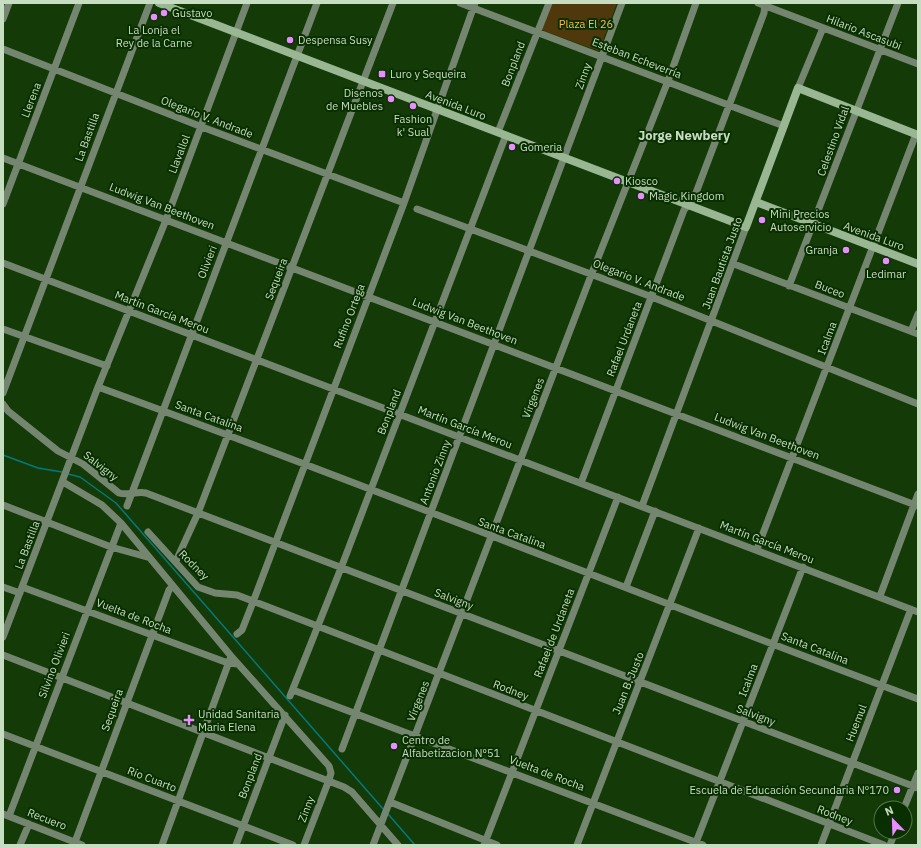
<svg xmlns="http://www.w3.org/2000/svg" width="921" height="848" viewBox="0 0 921 848" font-family="'IBM Plex Sans',sans-serif">
	<style>
		.green { fill: #4f380b }
		.lines { fill: none; stroke-linecap: round; stroke-linejoin: round }
		.stream { stroke: #017a7f; stroke-width: 1.5 }
		.street { stroke: #748670; stroke-width: 7 }
		.secondary { stroke: #9ab793; stroke-width: 8 }
		.poi-dot { fill: #e88eff; stroke: #092f00; stroke-width: 1.5 }
		.labels { text-anchor: middle; dominant-baseline: central; stroke-width: 4; stroke-linejoin: round; paint-order: stroke }
		.poi-label { font-size: 11px; fill: #c7ddc2; stroke: #092f00; text-anchor: start }
		.park-label { font-size: 11px; fill: #f9bc4c; stroke: #092f00 }
		.street-label { font-size: 11px; fill: #c7ddc2; stroke: #092f00 }
		.quarter-label { font-size: 13px; font-weight: bold; fill: #c7ddc2; stroke: #092f00 }
	</style>
	<rect width="100%" height="100%" fill="#143a08"/>
	<!-- green -->
	<path class="green" d="M552,3H617L599,51L541,30Z"/>
	<g class="lines">
		<!-- stream -->
		<path class="stream" d="M3,455L38,468L62,472
			M68,474L80,477L116,503L384,810
			M388,814L415,845"/>
		<!-- street -->
		<path class="street" d="M460,3L784,126
			M758,3L918,64
			M3,19L9,3
			M3,49L202,127L404,203
			M798,88L823,28
			M498,132L549,3
			M3,158L918,506
			M3,204L79,3
			M417,209L652,297L918,404
			M3,263L918,612
			M734,264L918,334
			M789,286L898,3
			M3,329L107,366
			M911,331L918,314
			M98,387C373,487 644,597 918,699
			M3,393L150,3
			M3,404L8,411L58,451L83,464L119,493C128,496 136,491 146,493L918,788
			M63,482L102,505L121,523L231,656L329,766L331,773L329,780L304,845
			M581,483L684,210L694,198L764,13L765,3
			M3,505L111,547L147,557
			M127,506L317,3
			M642,506L746,227
			M148,532L198,587L215,593L237,595L884,845
			M757,549L916,134
			M176,561L198,513L393,3
			M3,587L20,593
			M22,587L228,663L238,664
			M626,587L655,511
			M880,596L918,494
			M237,634L242,630L253,602L404,203L475,3
			M3,637L98,387L166,220L247,3
			M3,655L344,787L352,792L398,845
			M293,690L703,845
			M290,696L341,568L506,135
			M3,734L293,845
			M342,749L622,3
			M390,802L497,845
			M904,808L918,773
			M3,814L82,845
			M9,816L121,523
			M75,842L169,590L173,586
			M20,845L29,824
			M162,845L230,659
			M236,845L285,715
			M373,845L592,273L668,81L696,3
			M484,845L618,497
			M577,845L699,528
			M695,845L803,567
			M821,845L911,609
			M890,845L895,832"/>
		<!-- secondary -->
		<path class="secondary" d="M159,3L746,227L798,88L918,135
			M756,202L918,264"/>
	</g>
	<!-- markers -->
	<g class="poi-dot">
		<circle cx="164" cy="13" r="4"/>
		<circle cx="154" cy="17" r="4"/>
		<circle cx="290" cy="40" r="4"/>
		<rect x="378" y="70" width="8" height="8" rx="2"/>
		<circle cx="391" cy="99" r="4"/>
		<circle cx="413" cy="106" r="4"/>
		<circle cx="512" cy="147" r="4"/>
		<circle cx="617" cy="181" r="4"/>
		<circle cx="641" cy="196" r="4"/>
		<circle cx="762" cy="220" r="4"/>
		<circle cx="846" cy="250" r="4"/>
		<circle cx="886" cy="261" r="4"/>
		<path d="M187 714h4v4h4v4h-4v4h-4v-4h-4v-4h4z"/>
		<circle cx="394" cy="746" r="4"/>
		<circle cx="897" cy="790" r="4"/>
	</g>
	<g class="labels">
		<!-- poi labels -->
		<g class="poi-label">
			<text x="172" y="13">Gustavo</text>
			<text x="154" y="30" text-anchor="middle">La Lonja el<tspan x="154" dy="13">Rey de la Carne</tspan></text>
			<text x="298" y="40">Despensa Susy</text>
			<text x="390" y="74">Luro y Sequeira</text>
			<text x="383" y="93" text-anchor="end">Disenos<tspan x="383" dy="13">de Muebles</tspan></text>
			<text x="413" y="119" text-anchor="middle">Fashion<tspan x="413" dy="13">k' Sual</tspan></text>
			<text x="520" y="147">Gomeria</text>
			<text x="625" y="181">Kiosco</text>
			<text x="649" y="196">Magic Kingdom</text>
			<text x="770" y="214">Mini Precios<tspan x="770" dy="13">Autoservicio</tspan></text>
			<text x="838" y="250" text-anchor="end">Granja</text>
			<text x="886" y="274" text-anchor="middle">Ledimar</text>
			<text x="198" y="714">Unidad Sanitaria<tspan x="198" dy="13">Maria Elena</tspan></text>
			<text x="402" y="740">Centro de<tspan x="402" dy="13">Alfabetizacion Nº51</tspan></text>
			<text x="889" y="790" text-anchor="end">Escuela de Educación Secundaria Nº170</text>
		</g>
		<!-- park labels -->
		<g class="park-label">
			<text x="586" y="24">Plaza El 26</text>
		</g>
		<!-- street labels -->
		<g class="street-label">
			<text transform="translate(864 32) rotate(21)">Hilario Ascasubi</text>
			<text transform="translate(637 58) rotate(21)">Esteban Echeverría</text>
			<text transform="translate(513 64) rotate(-69)">Bonpland</text>
			<text transform="translate(583 76) rotate(-70)">Zinny</text>
			<text transform="translate(31 100) rotate(-69)">Llerena</text>
			<text transform="translate(456 105) rotate(21)">Avenida Luro</text>
			<text transform="translate(207 117) rotate(21)">Olegario V. Andrade</text>
			<text transform="translate(87 137) rotate(-70)">La Bastilla</text>
			<text transform="translate(833 141) rotate(-70)">Celestino Vidal</text>
			<text transform="translate(179 154) rotate(-69)">Llavallol</text>
			<text transform="translate(162 206) rotate(21)">Ludwig Van Beethoven</text>
			<text transform="translate(874 236) rotate(20)">Avenida Luro</text>
			<text transform="translate(207 262) rotate(-69)">Olivieri</text>
			<text transform="translate(722 263) rotate(-70)">Juan Bautista Justo</text>
			<text transform="translate(276 279) rotate(-69)">Sequeira</text>
			<text transform="translate(639 280) rotate(21)">Olegario V. Andrade</text>
			<text transform="translate(830 289) rotate(21)">Buceo</text>
			<text transform="translate(162 312) rotate(21)">Martín García Merou</text>
			<text transform="translate(349 316) rotate(-69)">Rufino Ortega</text>
			<text transform="translate(465 321) rotate(21)">Ludwig Van Beethoven</text>
			<text transform="translate(827 338) rotate(-69)">Icalma</text>
			<text transform="translate(624 339) rotate(-69)">Rafael Urdaneta</text>
			<text transform="translate(533 398) rotate(-69)">Vírgenes</text>
			<text transform="translate(389 412) rotate(-69)">Bonpland</text>
			<text transform="translate(209 416) rotate(20)">Santa Catalina</text>
			<text transform="translate(465 427) rotate(21)">Martín García Merou</text>
			<text transform="translate(767 436) rotate(21)">Ludwig Van Beethoven</text>
			<text transform="translate(101 466) rotate(38)">Salvigny</text>
			<text transform="translate(435 472) rotate(-69)">Antonio Zinny</text>
			<text transform="translate(512 533) rotate(20)">Santa Catalina</text>
			<text transform="translate(767 542) rotate(21)">Martín García Merou</text>
			<text transform="translate(27 545) rotate(-69)">La Bastilla</text>
			<text transform="translate(194 565) rotate(45)">Rodney</text>
			<text transform="translate(454 599) rotate(21)">Salvigny</text>
			<text transform="translate(134 616) rotate(21)">Vuelta de Rocha</text>
			<text transform="translate(554 633) rotate(-69)">Rafael de Urdaneta</text>
			<text transform="translate(815 648) rotate(21)">Santa Catalina</text>
			<text transform="translate(54 665) rotate(-69)">Silvino Olivieri</text>
			<text transform="translate(748 680) rotate(-69)">Icalma</text>
			<text transform="translate(628 683) rotate(-68)">Juan B. Justo</text>
			<text transform="translate(511 690) rotate(21)">Rodney</text>
			<text transform="translate(418 701) rotate(-69)">Vírgenes</text>
			<text transform="translate(112 710) rotate(-70)">Sequeira</text>
			<text transform="translate(756 715) rotate(21)">Salvigny</text>
			<text transform="translate(856 723) rotate(-69)">Huemul</text>
			<text transform="translate(547 773) rotate(21)">Vuelta de Rocha</text>
			<text transform="translate(250 776) rotate(-69)">Bonpland</text>
			<text transform="translate(152 779) rotate(21)">Río Cuarto</text>
			<text transform="translate(306 809) rotate(-69)">Zinny</text>
			<text transform="translate(835 815) rotate(21)">Rodney</text>
			<text transform="translate(47 819) rotate(21)">Recuero</text>
		</g>
		<!-- quarter labels -->
		<g class="quarter-label">
			<text x="684" y="135">Jorge Newbery</text>
		</g>
	</g>
	<!-- border -->
	<rect width="921" height="848" fill="none" stroke="#c7ddc2" stroke-width="8"/>
	<!-- north arrow -->
	<g transform="translate(893 820) rotate(337)"><circle r="19" fill="#092f00" stroke="#55754e"/>
	<path d="M0-3L7 15L0 10L-7 15Z" fill="#e88eff"/>
	<text y="-6" font-size="11" font-weight="bold" text-anchor="middle" fill="#c7ddc2">N</text>
	</g>
</svg>
